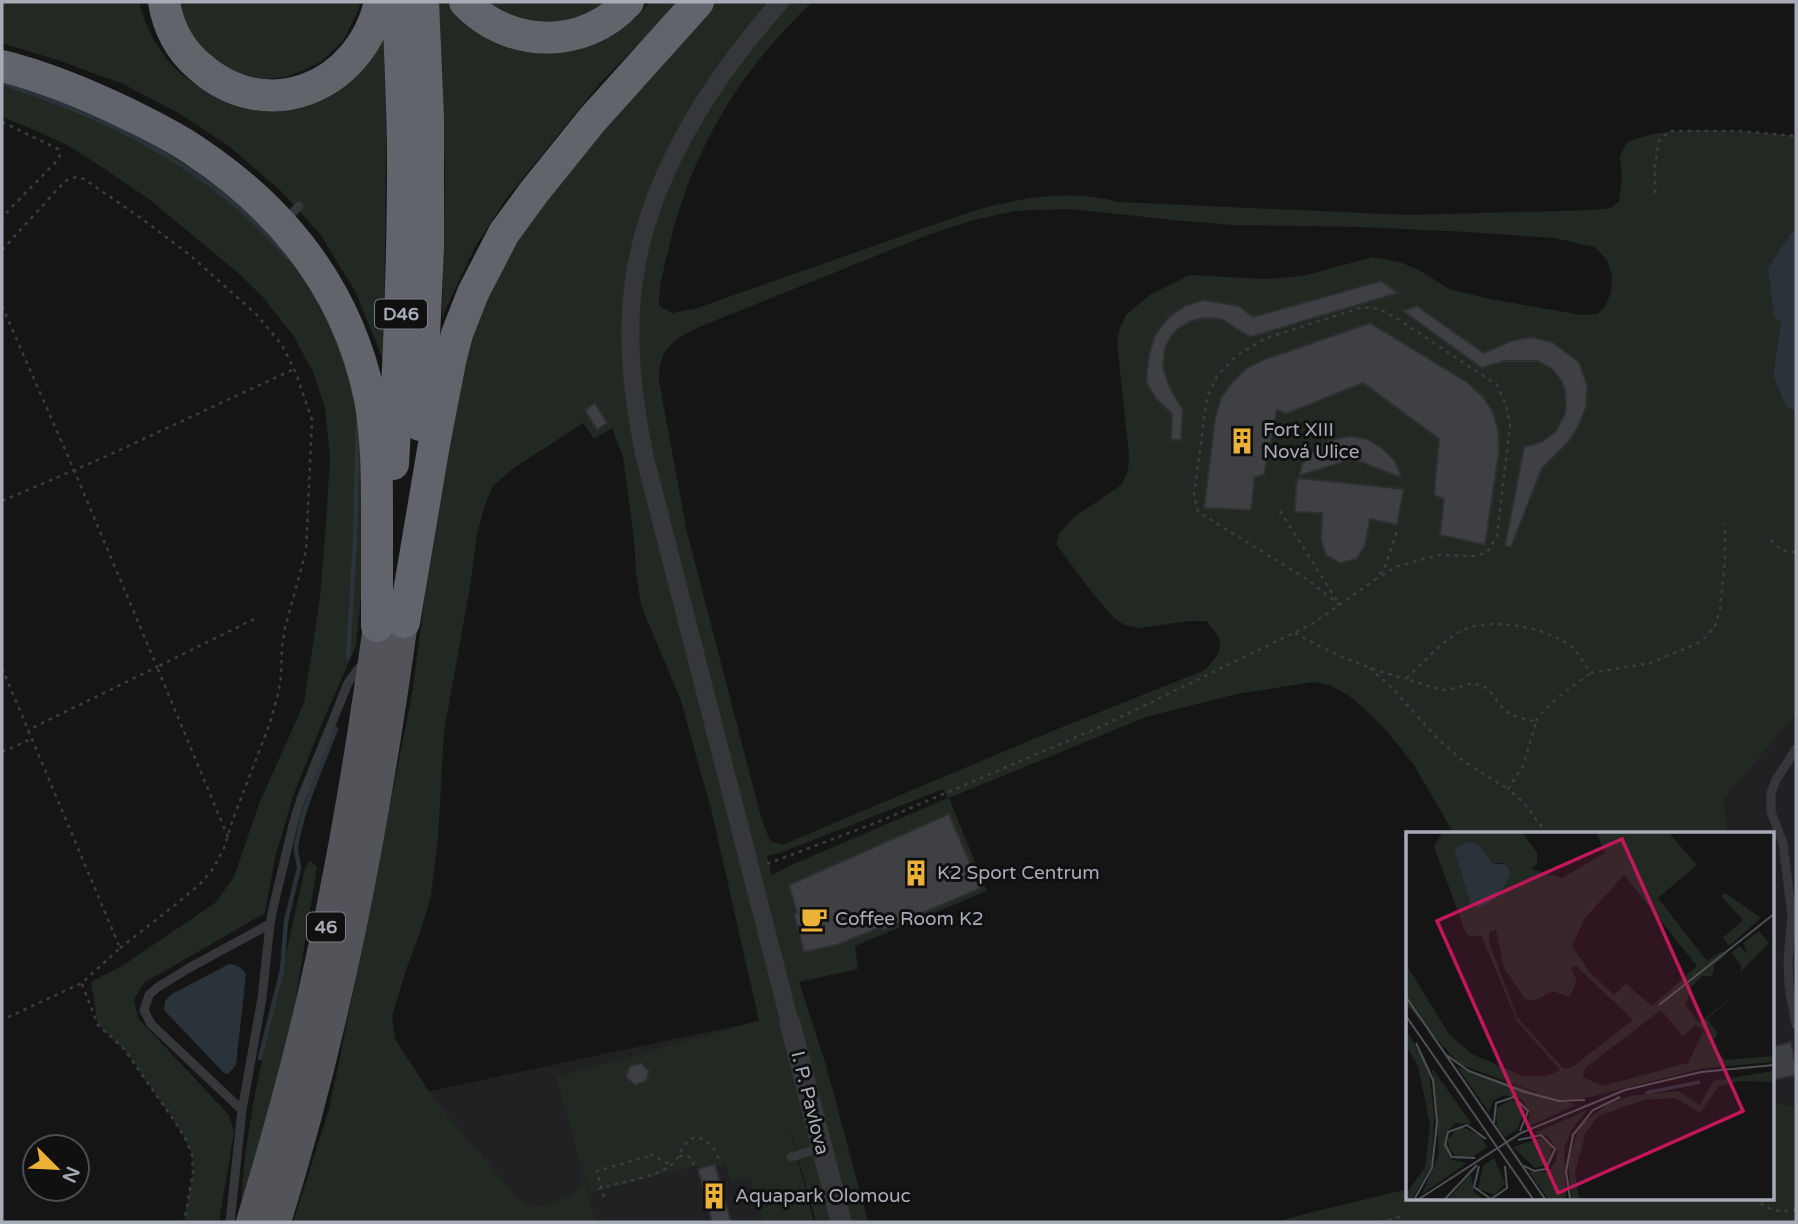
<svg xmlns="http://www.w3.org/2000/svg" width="1798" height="1224" viewBox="0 0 1798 1224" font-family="'Varela Round',sans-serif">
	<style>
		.built { fill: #212123 }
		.green { fill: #212922; fill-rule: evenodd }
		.water { fill: #2b333a }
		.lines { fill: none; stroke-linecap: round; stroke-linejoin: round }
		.stream { stroke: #2b333a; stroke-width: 4.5 }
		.building { fill: #3f4043; stroke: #2f2f32; stroke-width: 2 }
		.path { stroke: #3c3d42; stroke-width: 2.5; stroke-dasharray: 3.5 5; stroke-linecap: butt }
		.service { stroke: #36373b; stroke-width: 9 }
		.minor { stroke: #36373b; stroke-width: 18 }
		.tertiary { stroke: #36373b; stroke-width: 21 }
		.primary { stroke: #52545a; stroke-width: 28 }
		.motorway { stroke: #62646c; stroke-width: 32 }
		.labels { text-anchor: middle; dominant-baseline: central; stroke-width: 6; stroke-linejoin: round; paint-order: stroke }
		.shield { fill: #101011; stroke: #7a7c84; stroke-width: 2 }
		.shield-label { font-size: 18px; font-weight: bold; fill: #a7abb6 }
		.poi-label { font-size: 19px; fill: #a7abb6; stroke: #101011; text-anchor: start }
		.street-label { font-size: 19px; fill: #a7abb6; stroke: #101011 }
		.inset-river { fill: none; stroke: #2b333a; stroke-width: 3.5 }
		.inset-road { fill: none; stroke: #4f5156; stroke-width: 2 }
		.view { fill: #c2185b; fill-opacity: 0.15; stroke: #c2185b; stroke-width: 3.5 }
		.inset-edge { fill: none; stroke: #a7abb6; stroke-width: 3.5 }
	</style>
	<rect width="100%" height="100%" fill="#151516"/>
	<!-- built -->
	<path class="built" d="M1796,715V1107L1772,1101V834H1728L1724,799Z
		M759,1021L812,1222H307L351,1108Z"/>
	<!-- green -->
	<path class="green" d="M2,2H139C150,43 172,75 213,94C227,100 245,104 260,108L387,23L384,362L355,291L320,234L281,191L230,147L182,115L123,84L60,61L2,43Z
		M180,2H361L356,15L343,41L322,61L304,70L286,77L267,79L251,77L216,64L190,34L183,16Z
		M437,2H445L473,24L607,36L636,18L650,2H680L601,82L506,199L474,249L442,317L445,173Z
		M485,2H607L582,17L547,24L518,20Z
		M710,2H812C783,31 755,61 733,96C704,140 682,192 670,243C665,264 659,284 659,306L673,313L697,308L976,210C1025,197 1069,189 1119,202L1408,215L1596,210L1611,208L1619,201L1622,178L1620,157L1626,143C1669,122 1748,132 1796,136V232L1792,233L1786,242L1781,321L1773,377L1787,407L1796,410V715L1724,799L1728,834H1454L1414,765L1385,729L1357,702L1346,694L1330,685L1314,682L1237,694L1146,717L949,798L987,891L855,946L858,969L799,982L826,1065L868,1222H816L789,1126L814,1222H763L750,1179L731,1183L726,1164L698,1169L696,1165L589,1194L556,1077L759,1021L712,813L681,701L641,605L636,573L634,539L623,457L612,428L594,439L583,423L514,468L493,486L484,508L477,534L471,581L444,732L438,839L431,895L422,927L407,967L392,1016L395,1039L434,1099L519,1199C524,1202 529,1206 535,1206C541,1207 547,1204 553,1202C567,1197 580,1194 583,1178L596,1222H293L328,1113L340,1058L412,694L425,595L440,459L452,384L508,246ZM1070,209L1183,221L1234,225L1360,227L1468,232L1554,238L1595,247L1607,260L1612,275L1611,292L1605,307L1597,314L1582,315L1496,300L1451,290L1419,270L1400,262L1373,257L1303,276L1267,279L1190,275L1151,294L1126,315L1120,328L1117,342L1129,456L1128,471L1121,485L1076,516L1059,533L1056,544L1090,590L1112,616L1124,625L1140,628L1188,621H1206C1226,642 1224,649 1205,670L1050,732L782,845L770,841L761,817L687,532L659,381C659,349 672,340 699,327L928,235L974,220L1014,211ZM943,789L948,798L791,865L772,875L767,856L780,853Z
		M2,78L142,129L289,241L357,374L370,503L356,646L323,721L293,796L275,858L265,913L144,983L134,999L138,1018L229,1115L234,1132L219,1222H184L193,1173L192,1154L185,1138L173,1119L124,1049L98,1025L91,982L122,966L215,903L234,877L259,804L304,703L320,598L325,537L330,458L325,408L313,372L293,335L261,295L237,272L150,200L105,169L67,145L32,129L2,117Z
		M310,860L317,867L296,997L285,1054L241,1216C242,1148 257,1082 272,1015C283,967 294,918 305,869Z
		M1772,1101L1796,1107V1222H1276L1312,1212L1408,1189V1198H1772Z"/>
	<!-- water -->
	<path class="water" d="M1792,232H1796V410L1787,408L1773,377L1781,321L1774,317L1768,268Z
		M229,964C237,965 242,967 246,974L236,1065L228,1074L224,1073L164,1010L165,1001L172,994Z"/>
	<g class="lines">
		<!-- stream -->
		<path class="stream" d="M2,83C92,112 177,152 247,215C262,229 275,244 289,258
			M348,658L355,542L358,418
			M260,1058L282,970L286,921L299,868C299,860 295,855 296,847C302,807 322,767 336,729"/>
	</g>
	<!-- building -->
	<path class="building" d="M1381,281L1398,293L1250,337L1221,319L1203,318L1192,321L1180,327L1171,336L1165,348L1163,368L1170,388L1183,410L1181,440H1171L1172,414L1156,399L1146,381L1149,355L1155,335L1169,317L1185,306L1203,300L1239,306L1253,317Z
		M1417,306L1484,353L1511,341L1531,337L1552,342L1579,362L1587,385L1586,407L1578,427L1568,442L1542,468L1511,547L1505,546L1524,447L1541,442L1555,432L1564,416L1566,408L1565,390L1562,382L1552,369L1538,361H1504L1482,368L1403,311Z
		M1370,323L1467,382L1483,397L1492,410L1498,429L1499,452L1485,545L1440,535L1444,499L1434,495L1439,439L1363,383L1286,414L1277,410L1264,475L1255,477L1251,510L1204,508L1215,419L1221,398L1233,381L1247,368L1263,360Z
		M595,403L607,423L597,430L585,410Z
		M1350,436L1367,439L1382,448L1395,461L1402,478L1361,462L1349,460L1299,476L1302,464L1315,449L1330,440Z
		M1298,478L1404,489L1397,525L1370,519L1365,546L1356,559L1340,563L1326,555L1321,540L1322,513L1295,512L1296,485Z
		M949,814L981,888L883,930L881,927L837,945L804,952L794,914L797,913L789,885Z
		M1791,1042L1796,1066V1075L1774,1080L1772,1071V1047Z
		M641,1063L649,1071L646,1081L635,1085L626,1077L630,1066Z
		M715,1164L731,1222H712L698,1169Z"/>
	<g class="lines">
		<!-- path -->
		<path class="path" d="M2,122L58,149L60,155L57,161L2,217
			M1655,193V165L1659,141L1670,131H1738L1796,136
			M2,250L65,181L76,177L84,179L141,218L191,256L257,315L282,345L296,373L312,420L306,551L285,628L282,647L281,677L278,694L270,723L233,819L224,848L213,869L200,884L175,905L120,948
			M2,306L74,470L157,667L28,730
			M2,501L107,456L294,369
			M1280,511L1338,602
			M1771,540L1782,551L1796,552
			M1340,605L1305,578L1198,512L1194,495L1207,398L1217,376L1236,356L1266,338L1363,307L1379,309L1398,319L1497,385L1506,405L1510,425L1497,536L1487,552L1475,556L1439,555L1398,566L1376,579
			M1295,633C1334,655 1363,667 1406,679
			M2,668L120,948L82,983L2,1020
			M1370,668L1392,688L1437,738L1463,761L1508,789
			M1536,721C1548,702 1573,686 1591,673
			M2,752L31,739
			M1547,834L1524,803L1508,789L1523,766L1536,722L1515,716L1505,711L1487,688L1472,683L1456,688L1442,690L1406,679C1423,663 1439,644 1459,632C1488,615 1553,627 1576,651C1581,658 1586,666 1591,673L1650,663L1696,644L1706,637L1716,624L1720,609L1725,560V524
			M228,837L157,667L254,619
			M767,864L878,822L1100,727L1312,624L1376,579L1385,567L1397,531
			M82,984L98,1025L124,1049L173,1119L185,1138L192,1154L193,1173L184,1222
			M650,1154L671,1165
			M679,1156L691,1157L694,1165
			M598,1189C619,1182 642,1180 661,1171C668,1168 674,1164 678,1157C684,1146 690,1131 706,1141C714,1146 718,1156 720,1164
			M604,1197L597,1171L653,1155
			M1754,1198C1766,1210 1780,1213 1796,1210
			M1380,1222L1404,1216"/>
		<!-- service -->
		<path class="service" d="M286,220L299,206
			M1796,749L1776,780L1771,793V812L1783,843L1792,916L1788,960L1789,986L1796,1025
			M242,1110L151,1024L144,1010L149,995L158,987L189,968L270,924
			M791,1157L822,1148
			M230,1222L242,1110L262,998L270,924L273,908L294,821L301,799L348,683L359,668L365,664"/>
		<!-- minor -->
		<path class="minor" d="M780,2C704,88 637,193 631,311C628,360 635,407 644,454L790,1023"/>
		<!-- tertiary -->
		<path class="tertiary" d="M790,1023L841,1222"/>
		<!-- primary -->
		<path class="primary" d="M250,1222C268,1163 285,1103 300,1043C334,906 358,766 377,626
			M277,1222C338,1027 376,825 404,622"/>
		<!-- motorway -->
		<path class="motorway" d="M164,2C168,27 180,50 199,66C267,127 361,87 380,2
			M465,2C509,49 584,50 628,2
			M2,66C46,77 89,95 130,115C152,126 175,137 195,151C285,211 348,291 370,399C377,438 377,476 377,515C377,552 377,589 377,626
			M420,425L428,247V118L423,2
			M393,464C399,363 403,263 403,161C403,108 400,55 398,2
			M404,622L434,444L451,357L457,334L473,293L504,233L534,192L592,120L698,2"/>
	</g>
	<!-- icons -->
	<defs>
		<g id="building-bare" transform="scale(2.1)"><path d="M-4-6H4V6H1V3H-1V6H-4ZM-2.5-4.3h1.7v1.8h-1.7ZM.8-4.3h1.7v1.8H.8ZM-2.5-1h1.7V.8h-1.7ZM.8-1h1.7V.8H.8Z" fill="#ecb137" stroke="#101011" stroke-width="2.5" paint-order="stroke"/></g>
		<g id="cafe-bare" transform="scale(2.1)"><path d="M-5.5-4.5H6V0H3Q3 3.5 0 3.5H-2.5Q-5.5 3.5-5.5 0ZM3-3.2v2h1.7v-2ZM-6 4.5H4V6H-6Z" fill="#ecb137" stroke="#101011" stroke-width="2.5" paint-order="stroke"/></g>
	</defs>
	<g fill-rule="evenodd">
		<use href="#building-bare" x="1242" y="441"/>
		<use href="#building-bare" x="916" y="873"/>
		<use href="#cafe-bare" x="814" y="919"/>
		<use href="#building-bare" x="714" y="1196"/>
	</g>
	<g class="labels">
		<!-- shield labels -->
		<g class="shield">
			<rect x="375" y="299.5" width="52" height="29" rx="5"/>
			<rect x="307" y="912.5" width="38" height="29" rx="5"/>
		</g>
		<g class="shield-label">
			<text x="401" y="314">D46</text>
			<text x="326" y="927">46</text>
		</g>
		<!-- poi labels -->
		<g class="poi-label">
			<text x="1263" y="430">Fort XIII<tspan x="1263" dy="22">Nová Ulice</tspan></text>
			<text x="937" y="873">K2 Sport Centrum</text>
			<text x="835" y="919">Coffee Room K2</text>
			<text x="735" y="1196">Aquapark Olomouc</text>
		</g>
		<!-- street labels -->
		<g class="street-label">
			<text transform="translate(810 1103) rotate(76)">I. P. Pavlova</text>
		</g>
	</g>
	<!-- overview -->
	<g transform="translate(1406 832)">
		<rect width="368" height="368" fill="#151516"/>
		<path d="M37,0H116L131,21V31L125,37L156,46L199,21L190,0H262L291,33L252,66L301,129L316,119L321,122L309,132L306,144H297L286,154L279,173L293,191L333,159L301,187L312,201L307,209L313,221L320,228L367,224V230L298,236L172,268L150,267L53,232L0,172V132L43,202L66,222L117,244H141L154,238L111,189L75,103L64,105L59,99L28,14ZM61,10L86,31H97L92,60L73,75L66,74L48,17ZM218,43L291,134L246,174L220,152L208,163L183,139L166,114L179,86ZM90,98L98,136L119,167L128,169L147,159L163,165L171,149L165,137L169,133L227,188L165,236H157L111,185L83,110V100ZM255,178L277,204L290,193L298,198L282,231L196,254L177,245L179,236ZM319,61L355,86L323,114L317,106L337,88L315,64ZM353,99L363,111L334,140L335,134L325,120L334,114L342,123L337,111ZM0,197L23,239L28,281L26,333L6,367H0V362L19,335L24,293L12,234L0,213ZM51,235L170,273L121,295L124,282L116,267L97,263L87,269L83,280ZM26,236L66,292L50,291L40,300L46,328L61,331L16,362L33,322ZM367,239V250L334,249L313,254L294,281L269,266L238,268L192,284L179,302L169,341L173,367H166L162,331L173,294L203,271L225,264L272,259L294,273L307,249ZM106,267L119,279L111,298L99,305L91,294L90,276ZM181,278L166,297L158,316L160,367H142L123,340H142L150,330L151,318L142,304L129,301ZM54,294L74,303L81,315L66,325L50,327L40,309ZM135,306L146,315L142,332L129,336L107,315ZM88,326L99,351L89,363L72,357L77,334ZM65,342L68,360L77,367H42Z" fill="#212922" fill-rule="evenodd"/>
		<path d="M61,10L73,13L86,31L100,33L105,43L89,67L73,76L65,72L48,17Z" fill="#2b333a"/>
		<path class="inset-river" d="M239,261L294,250"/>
		<path class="inset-road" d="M0,165L139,367M253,173L368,82M0,184L127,367M39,222L63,239L119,260L153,269L179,268M219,258L295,240L368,233M88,291L90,271L108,265L122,279L114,299M112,308L135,303L149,317L140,337L128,339L118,334M69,326L46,325L39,313L42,300L61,293L80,307M73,334L68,355L85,367L101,356L99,334M9,366L26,336L31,290L27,248L10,211M13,367L115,301L219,258M39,367L71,333M164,367L160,339L167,303L187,278L214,265"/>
		<path class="view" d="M216,7L337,279L152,361L31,89Z"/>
		<rect width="368" height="368" class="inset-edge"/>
	</g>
	<!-- border -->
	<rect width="1798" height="1224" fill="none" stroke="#a7abb6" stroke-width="7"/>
	<!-- north arrow -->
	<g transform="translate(56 1168) rotate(114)"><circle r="33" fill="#101011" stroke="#4c4e53" stroke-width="2"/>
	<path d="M0-5L12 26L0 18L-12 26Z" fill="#ecb137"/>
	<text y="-10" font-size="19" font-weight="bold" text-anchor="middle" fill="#a7abb6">N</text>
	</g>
</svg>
